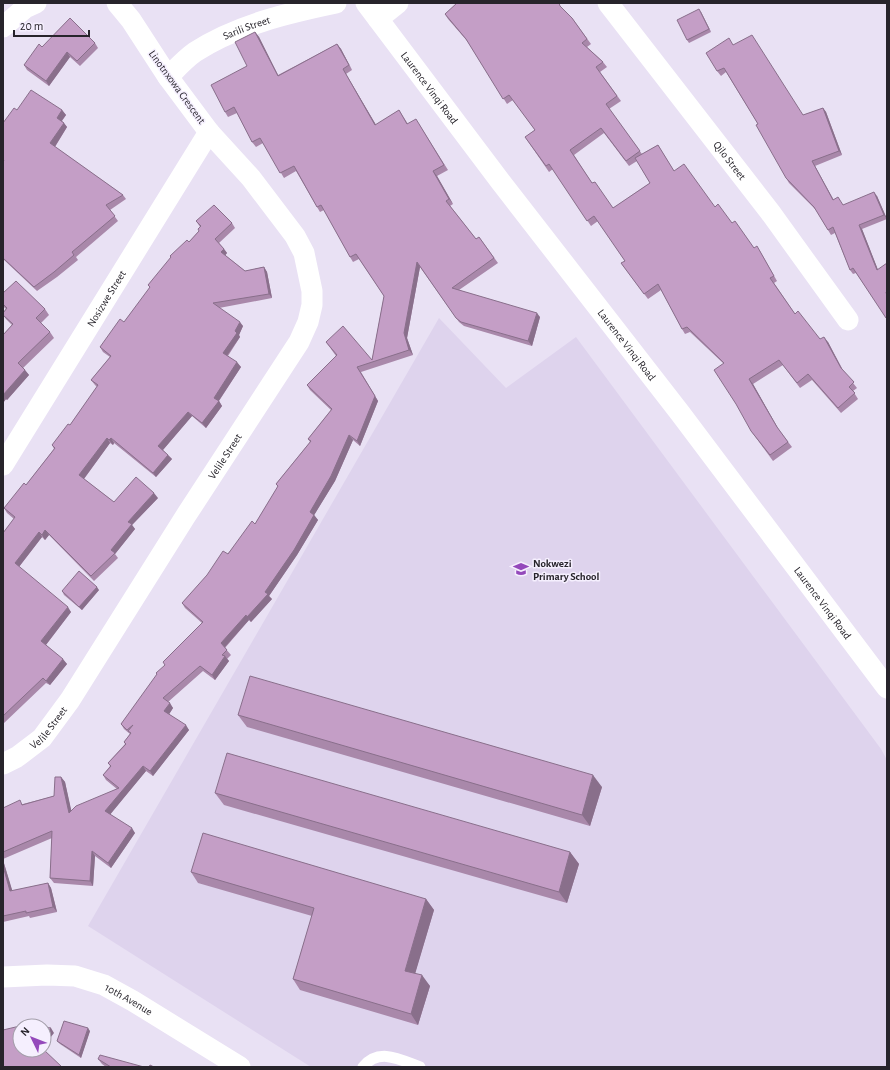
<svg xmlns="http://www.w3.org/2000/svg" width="890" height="1070" viewBox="0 0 890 1070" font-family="'Alegreya Sans',sans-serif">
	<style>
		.built { fill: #ded3ed }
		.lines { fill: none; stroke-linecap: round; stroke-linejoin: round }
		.service { stroke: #fff; stroke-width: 11 }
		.minor { stroke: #fff; stroke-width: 21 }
		.wall { fill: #a988aa; fill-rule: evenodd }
		.shaded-wall { fill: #896f8b }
		.building { fill: #c49ec6; stroke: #896f8b }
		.labels { text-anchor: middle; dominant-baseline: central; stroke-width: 3; stroke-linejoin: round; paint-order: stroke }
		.street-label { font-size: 11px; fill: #27242b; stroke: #f5effe }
		.poi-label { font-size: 11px; font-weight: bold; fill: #27242b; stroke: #f5effe; text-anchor: start }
	</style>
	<rect width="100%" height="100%" fill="#e9e1f4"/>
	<!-- built -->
	<path class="built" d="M439,318L506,388L576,337L881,749L887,760V1067H311L88,926Z"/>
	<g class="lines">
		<!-- service -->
		<path class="service" d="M363,1067C379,1047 401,1060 420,1067"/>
		<!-- minor -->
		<g class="minor">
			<path id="s1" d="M366,3L500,181L680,413L887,688"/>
			<path id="s2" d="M608,3L770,212L848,320"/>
			<path d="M378,19L398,3"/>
			<path d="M3,27L25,8L36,3"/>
			<path id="s3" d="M168,77C177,68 185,59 195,52C237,25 288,13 336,3"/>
			<path id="s4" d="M3,465L209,132"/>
			<path id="s5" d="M3,764L17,757L42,738L70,700L185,517L299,342L308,322L312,305V291L304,253L295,236L251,178L209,132L168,77L131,20L117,3"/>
			<path id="s6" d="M3,977L47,975L75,976L104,985L133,1001L240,1067"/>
		</g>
	</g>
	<!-- wall -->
	<path class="wall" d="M562,8L572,18L591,44L587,47L603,62L607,67L600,72L621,101L609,109L642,154L658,145L674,171L732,223L754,248L760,251L777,281L774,283L795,314L820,339L828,342L843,370L857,388L853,391L858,399L841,413L812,380L800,388L783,365L753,384L779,430L792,447L773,461L751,431L723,363L690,332L685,334L682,329L661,290L648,299L621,263L625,261L598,221L591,226L553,169L549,172L525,137L535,130L513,100L507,104L468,42L448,19L445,14ZM604,133L629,166L637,161L650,183L613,208L592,183L574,155Z
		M701,12L711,32L689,43L687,40Z
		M255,32L259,37L278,75L337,44L341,49L352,70L346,74L376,125L399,110L408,124H419L448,170L437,176L453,204L450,206L476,239L479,237L498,263L459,290L540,317L532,346L464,326L459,322L420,267L407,338L413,355L361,372L378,401L360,446L353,440L335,481L314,515L318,520L297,555L269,596L272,599L251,622L249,620L225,648L231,655L227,659L229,661L215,680L203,671L168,702L173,708L169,714L189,730L153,776L146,771L110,814L135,833L111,868L95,856L93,886L54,883L50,878L52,838L3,859V808L23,804L54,796L61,777L65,782L71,811L117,789L106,780L103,775L110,766L108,763L125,744L124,742L130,734L124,729L121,724L165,665L202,623L185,608L182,603L255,524L278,487L276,484L310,442L308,439L331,410L310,390L307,385L336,356L326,342L372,360L384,296L359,259L353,262L350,257L324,210L320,212L317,207L296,171L284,178L263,143L256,147L252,142L237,113L228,117L225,112L247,66Z
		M95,43L98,48L80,66L70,57L49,86L27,70L24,65L42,47Z
		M734,45L803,115L823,108L826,112L842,155L815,166L833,200L843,205L877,196L887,219L862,229L878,270L887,263V318L856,273L853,274L850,270L835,233L831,235L816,210L789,183L786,178L758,124L726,72L721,76L717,71Z
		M17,110H62L66,115L62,121L67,127L55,147L123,195L126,199L110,210L118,221L76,257L78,260L57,277L37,291L3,259V123Z
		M196,221L232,223L235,228L219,243L224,249L227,253L225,255L245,271L264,267L267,272L272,298L219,308L243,326L239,335L240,337L228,356L241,367L219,401L222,406L206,428L192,416L163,450L172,459L156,477L114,443L113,445L110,443L84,479L114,502L158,498L132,525L135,529L115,554L118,558L94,581L49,535L45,540L42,537L19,567L71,612L46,645L67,664L50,685L46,683L3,724V533L14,519L7,513L4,508L26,485L54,449L52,445L70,425L97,387L95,385L91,380L110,357L103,352L100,347L124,322L150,288L148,285L189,242L199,231L200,227Z
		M3,293L45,309L49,315L41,323L50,332L54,338L23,368L29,375L7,400L6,399L3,403V335L12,325L6,319L3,315V313L6,309L3,306Z
		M99,590L82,610L64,595L62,591Z
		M238,715L602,787L590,826L247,727Z
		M215,793L570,852L579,864L567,903L224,805Z
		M3,860L12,891L48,883L51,888L57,912L30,918L29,916L3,922Z
		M191,872L426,899L434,910L415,973L430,986L418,1025L300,990L293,979L312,916L198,883Z
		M90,1031L81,1058L60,1044L57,1041Z
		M98,1059L144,1067H106L102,1064Z"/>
	<!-- shaded-wall -->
	<path class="shaded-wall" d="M699,9L701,12L711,32L709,29Z
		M255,32L259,37L281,81L278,76Z
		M337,44L341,49L352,70L349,65Z
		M67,52L70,57L49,86L46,81Z
		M343,69L346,74L379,130L375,125Z
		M823,108L826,112L842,155L839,151Z
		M62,110L66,115L60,123L57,118Z
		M64,123L67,127L54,148L50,143Z
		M812,161L815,166L836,204L833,200Z
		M433,171L437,176L453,204L449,199Z
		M874,192L877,196L887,219L884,215Z
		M859,225L862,229L880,275L877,270Z
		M224,249L227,253L224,257L221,252Z
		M417,262L420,267L407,338L413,355L409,350L404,333Z
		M264,267L267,272L272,298L269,294Z
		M537,313L540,317L532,346L528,341Z
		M240,322L243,326L239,335L240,337L226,357L223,353Z
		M824,337L828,342L844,373L841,368Z
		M237,362L241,367L218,402L219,401L222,406L206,428L202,423L214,398Z
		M357,367L378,401L360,446L357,441Z
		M25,370L29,375L7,400L3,395Z
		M749,379L753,384L780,432L777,427Z
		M3,395L6,399L3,403Z
		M188,412L192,416L162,451L158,446Z
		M349,435L353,440L335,481L313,517L310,512Z
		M107,438L110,443L83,480L79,475Z
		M111,438L114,443L113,445L109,440Z
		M168,455L172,459L156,477L153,473Z
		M154,493L158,498L132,525L135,529L115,554L111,550L128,522Z
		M314,515L318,520L297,555L269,596L272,599L251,622L247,617L265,592Z
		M45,530L49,535L45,540L42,535Z
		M39,532L42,537L18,568L15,563Z
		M97,587L99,590L82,610L79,607Z
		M68,607L71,612L45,646L41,641Z
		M246,615L249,620L224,648L221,643Z
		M225,656L229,661L215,680L212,675Z
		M63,659L67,664L50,685L46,681Z
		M170,703L173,708L168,716L164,711Z
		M186,725L189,730L153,776L150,771Z
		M143,766L146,771L109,816L105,811Z
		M593,775L602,787L590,826L582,815Z
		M61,777L65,782L73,818L69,813Z
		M132,828L135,833L111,868L108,863Z
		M92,851L95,856L93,886L90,881Z
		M570,852L579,864L567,903L559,892Z
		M3,860L14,896L10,891L3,866Z
		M48,883L51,888L57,912L53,907Z
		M426,899L434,910L413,981L405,971Z
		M422,975L430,986L418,1025L411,1014Z
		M51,1028L54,1033L44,1046V1036Z
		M88,1028L90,1031L81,1058L79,1055Z"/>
	<!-- building -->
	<path class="building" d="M457,3H559L560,6L572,18L587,39L582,43L603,62L596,67L617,96L606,104L640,151L626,161L601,128L570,150L592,183L595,182L613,208L650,183L635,158L658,145L674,171L684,164L715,207L718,204L732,223L735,221L754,248L757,246L774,276L770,278L795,314L798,311L820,339L824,337L841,368L854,382L849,387L855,393L838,408L808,374L797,383L779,360L749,379L777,427L788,442L770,455L751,431L736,404L714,370L724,363L687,327L682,329L658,284L644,294L621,263L625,261L594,216L587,221L549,164L546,166L525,137L535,130L509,95L503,99L466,39L445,14Z
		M699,9L709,29L687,40L677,20Z
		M70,18L95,43L77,61L67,52L46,81L24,65L39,44L42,47Z
		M255,32L278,76L337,44L349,65L343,69L375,125L399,110L407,124L416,119L444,165L433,171L449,199L446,201L476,239L479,237L494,258L452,288L537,313L528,341L461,322L456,318L417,262L404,333L409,350L357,367L375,396L357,441L349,435L331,476L310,512L314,515L294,550L265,592L268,594L247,617L246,615L221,643L227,650L222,655L225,656L212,675L200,666L163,698L170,703L164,711L186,725L150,771L143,766L105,811L132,828L108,863L92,851L90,881L50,878L52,831L3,852V808L20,800L22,805L54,796L55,777H61L69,813L76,806L119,788L103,775L111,766L108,763L126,744L124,742L131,733L128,731L133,725L127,730L121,724L157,674L156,673L165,665L163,662L203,622L182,603L207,575L223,551L228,554L252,521L255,524L278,486L276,484L311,441L308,439L332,409L307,385L337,355L326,342L343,326L372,360L384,296L356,254L350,257L321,205L317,207L294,166L280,173L260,138L252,142L234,107L225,112L211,85L247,66L235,42Z
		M752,35L803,115L823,108L839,151L812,161L833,200L838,197L843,205L874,192L884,215L859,225L877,270L887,263V292H886L887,296V317L886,318L853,268L850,270L833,227L828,230L814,207L786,178L756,125L758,124L724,68L717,71L706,53L729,38L733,45Z
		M31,90L62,110L57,118L64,123L50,143L123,195L106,205L115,216L72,252L74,255L54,272L34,287L3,258V162L4,160L3,159V123L14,108L17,110Z
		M214,205L232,223L215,239L224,249L221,252L245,271L264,267L269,294L213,303L240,322L235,331L237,333L223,353L237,362L214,398L219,401L202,423L188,412L158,446L168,455L153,473L111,438L109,440L107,438L79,475L114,502L136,477L154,493L128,522L132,524L111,550L115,553L91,576L45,530L42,535L39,532L15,563L68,607L41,641L63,659L46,681L43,678L3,716V533L15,517L4,508L24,483L26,485L55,448L52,445L68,424L70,425L98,385L91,380L111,356L100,347L120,319L124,322L150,287L148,285L171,257L170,256L187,240L189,242L199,231L198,229L201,226L196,221Z
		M16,281L45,309L36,318L50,332L18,363L25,370L3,395V335L13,324L3,315V313L7,308L3,304V293Z
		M79,571L97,587L79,607L62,591Z
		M250,676L593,775L582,815L238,715Z
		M227,753L570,852L559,892L215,793Z
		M203,833L426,899L405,971L422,975L411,1014L293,979L314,908L191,872Z
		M3,866L10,891L48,883L53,907L26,913V911L3,916Z
		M64,1021L88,1028L79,1055L57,1041Z
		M24,1025L33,1026H20V1050H44L62,1067H3V1030Z
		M44,1027L51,1028L44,1036Z
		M100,1055L144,1067H111L98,1059Z
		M150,1065L154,1067H149Z"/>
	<!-- icons -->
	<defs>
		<g id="school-bare" transform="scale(1.2)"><path d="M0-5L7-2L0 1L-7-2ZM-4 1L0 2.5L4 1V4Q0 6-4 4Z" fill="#9449bb" stroke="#f5effe" stroke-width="2.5" paint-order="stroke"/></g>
	</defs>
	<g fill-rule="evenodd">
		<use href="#school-bare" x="521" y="569"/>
	</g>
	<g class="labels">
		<!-- street labels -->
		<g class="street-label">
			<text stroke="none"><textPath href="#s3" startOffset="94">Sarili Street</textPath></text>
			<text transform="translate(177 87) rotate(54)">Linotnxowa Crescent</text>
			<text stroke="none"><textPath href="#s1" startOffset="106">Laurence Vinqi Road</textPath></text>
			<text stroke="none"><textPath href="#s2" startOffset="199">Qilo Street</textPath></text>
			<text stroke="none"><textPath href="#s4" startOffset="196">Nosizwe Street</textPath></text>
			<text stroke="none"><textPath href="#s1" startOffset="430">Laurence Vinqi Road</textPath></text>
			<text stroke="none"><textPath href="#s5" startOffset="383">Velile Street</textPath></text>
			<text stroke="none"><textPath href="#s1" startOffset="754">Laurence Vinqi Road</textPath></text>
			<text stroke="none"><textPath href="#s5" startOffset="59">Velile Street</textPath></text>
			<text stroke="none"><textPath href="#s6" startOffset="131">10th Avenue</textPath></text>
		</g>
		<!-- poi labels -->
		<g class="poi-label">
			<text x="533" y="563">Nokwezi<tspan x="533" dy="13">Primary School</tspan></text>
		</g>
	</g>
	<!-- border -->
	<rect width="890" height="1070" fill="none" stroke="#27242b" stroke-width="8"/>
	<!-- north arrow -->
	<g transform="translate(32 1038) rotate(313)"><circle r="19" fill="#f5effe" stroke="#a39eaa"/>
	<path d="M0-3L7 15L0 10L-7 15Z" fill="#9449bb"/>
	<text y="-6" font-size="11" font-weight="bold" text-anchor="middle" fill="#27242b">N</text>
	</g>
	<!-- scale -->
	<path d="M14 30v6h75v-6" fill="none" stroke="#27242b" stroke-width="2"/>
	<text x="20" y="30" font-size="12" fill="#27242b" stroke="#f5effe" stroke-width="3" paint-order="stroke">20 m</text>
</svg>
